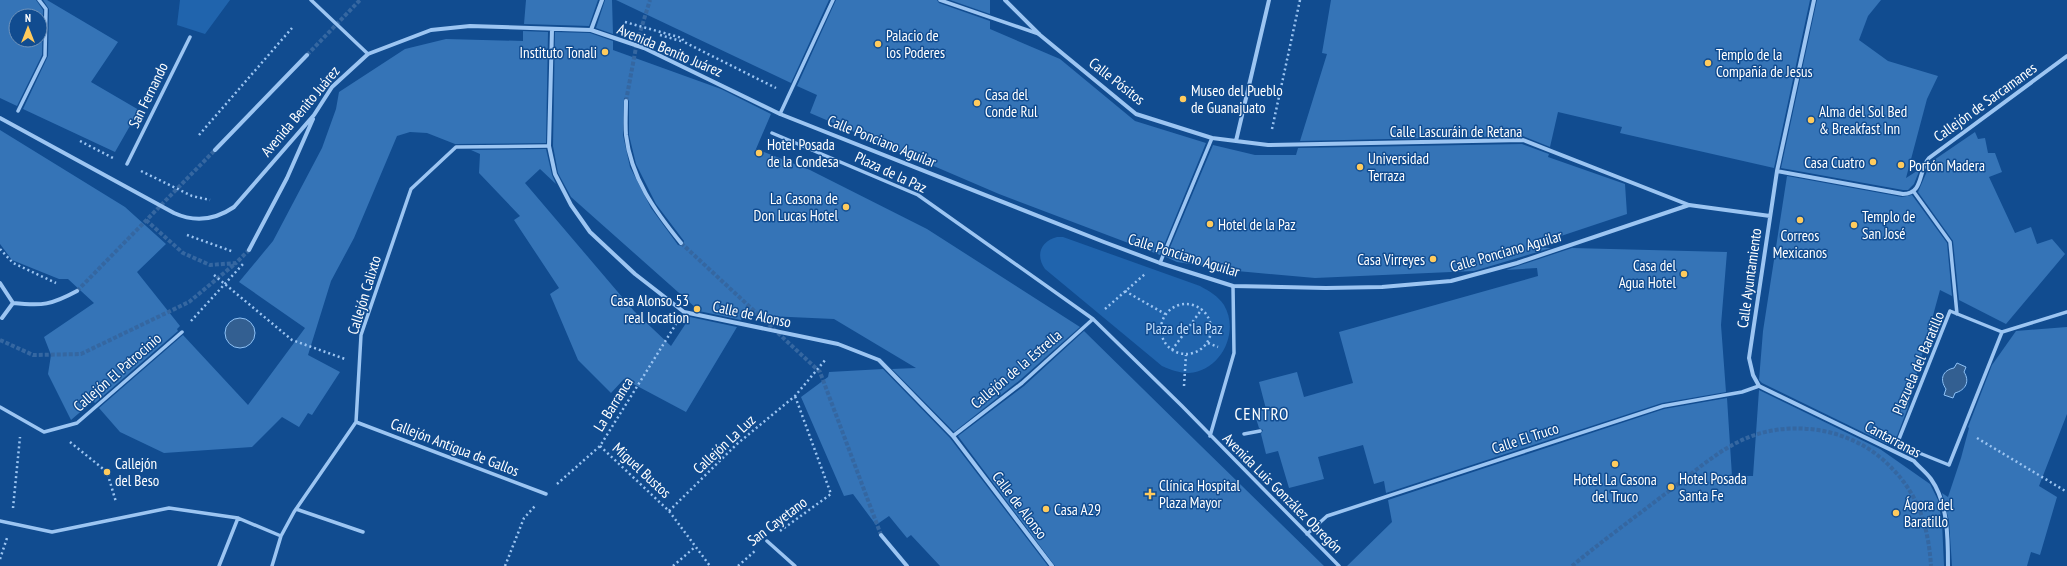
<svg xmlns="http://www.w3.org/2000/svg" width="2067" height="566" viewBox="0 0 2067 566" font-family="'PT Sans Narrow',sans-serif">
	<style>
		.green { fill: #2064ad }
		.water { fill: #335f91; stroke: #8dc1f6 }
		.building { fill: #3574b7; fill-rule: evenodd }
		.lines { fill: none; stroke-linecap: round; stroke-linejoin: round }
		.minor-tunnel { stroke: #3567a1; stroke-width: 4; stroke-dasharray: 4 2; stroke-linecap: butt }
		.path { stroke: #9cc5f2; stroke-width: 2.5; stroke-dasharray: 2 3; stroke-linecap: butt }
		.pedestrian { stroke: #9cc5f2; stroke-width: 3.5 }
		.minor { stroke: #9cc5f2; stroke-width: 4 }
		.poi-dot { fill: #ffcb5d; stroke: #114c90; stroke-width: 1.5 }
		.labels { text-anchor: middle; dominant-baseline: central; stroke-width: 3; stroke-linejoin: round; paint-order: stroke }
		.poi-label { font-size: 15px; fill: #fff; stroke: #114c90; text-anchor: start }
		.street-label { font-size: 15px; fill: #fff; stroke: #114c90 }
		.park-label { font-size: 15px; fill: #c3dffd; stroke: #114c90 }
		.quarter-label { font-size: 17px; letter-spacing: 1px; fill: #fff; stroke: #114c90 }
	</style>
	<rect width="100%" height="100%" fill="#114c90"/>
	<!-- green -->
	<path class="green" d="M180,0H230L205,34L177,25Z
		M1057,237H1063L1200,286C1209,291 1218,296 1224,305C1240,332 1221,371 1189,373C1179,373 1171,370 1162,366L1045,269C1035,255 1041,241 1057,237Z"/>
	<!-- water -->
	<path class="water" d="M225 333a15 15 0 1 1 30 0a15 15 0 1 1-30 0Z
		M1957,363L1966,367L1964,372C1970,381 1966,390 1955,393L1953,398L1944,395L1946,389C1939,379 1943,370 1954,368Z"/>
	<!-- building -->
	<path class="building" d="M0,0H36L43,10L42,55L17,106L0,98ZM16,16H40V40H16Z
		M43,0H47L118,42L91,82L139,110L115,152L23,109L48,56L49,9Z
		M526,0H598L589,26L524,24Z
		M605,0H612L613,34L596,28Z
		M616,0H829L791,83Z
		M836,0H937L939,3L990,21V29L1060,59L1135,121L1206,143L1160,255L999,194L810,113L817,95L797,86Z
		M950,0H990V14Z
		M1331,0H1810L1774,168L1620,133L1622,127L1558,112L1550,147L1523,136L1300,141L1327,54L1322,53Z
		M1817,0H1881L1868,16L1859,40L1888,61L1938,76L1927,99L1906,178L1920,169L1914,184L1908,190H1903L1781,168Z
		M523,31L548,32L546,143L455,144L427,133L410,132L397,136L354,238L331,281L308,355L340,372L312,415L308,413L299,427L282,417L252,447L164,453L120,432L99,408L183,335L248,405L305,328L239,282L273,241L322,148L336,109L339,92L405,49L446,39L523,41Z
		M555,32L590,33L613,41V50L721,89L771,114L756,149L810,170L927,229L1080,327L1020,380L954,432L892,369L916,368L834,319L744,315L741,320L694,310L696,308L571,197L558,173L553,146ZM624,98H627L629,101V135L636,164L656,204L684,241L682,246L678,245L651,208L630,167L623,135Z
		M0,130L125,207L166,244L137,272L180,326L177,329L178,331L95,403L93,401L71,420L48,374L51,355L44,337L94,303L68,279H59L12,260L0,244Z
		M1975,132L1978,139L1985,138L1988,153H1995L2002,172L1989,177L2015,233L2031,227L2037,244L2052,239L2065,254L2006,324L1959,300L1953,241L1918,192L1931,162Z
		M1522,144L1549,154L1548,157L1625,184L1627,214L1528,247L1551,248L1474,271L1315,278L1237,271L1177,262L1166,257L1213,145L1255,155H1296L1298,148Z
		M546,149L552,175L556,184L540,169L525,183L634,311L671,346L690,317L737,327L686,412L624,379L611,393L578,360L550,294L559,288L514,220L520,216L479,173L480,154L471,150Z
		M1787,176L1902,197L1912,195L1947,243L1952,296L1940,290L1907,410L1897,436L1887,444L1762,383L1759,380L1763,331Z
		M1572,248L1727,252L1721,325L1726,392L1662,403L1386,493L1384,481L1374,484L1363,445L1318,457L1324,479L1289,488L1278,451L1266,454L1261,434L1263,430L1259,428L1254,412L1266,409L1259,382L1297,372L1304,397L1353,383L1339,332L1538,276L1537,268L1506,270Z
		M2067,327V414L2039,486L2057,497L2040,555L2031,552L2027,566H1952L1949,521L1942,493L1948,497L1961,458L1969,428L1968,427L1992,365L2016,331Z
		M1084,331L1200,445L1324,566H1055L958,436L1024,386Z
		M883,369L950,438L1048,566H940L911,535L907,538L889,516L876,525L853,494L844,496L801,397L828,377L829,372Z
		M1759,390L1880,449L1930,484L1938,500L1942,522L1944,566H1347L1392,522L1388,500L1664,409L1727,398L1732,476H1753Z"/>
	<g class="lines">
		<!-- minor-tunnel -->
		<path class="minor-tunnel" d="M307,55L360,0
			M626,101L637,42L650,0
			M146,220L183,253L210,265L236,263L249,250
			M681,243L820,372L881,535
			M77,291L215,150
			M0,340L33,355L81,354L189,302L236,263
			M1572,566C1602,541 1634,518 1665,494C1688,477 1711,456 1736,443C1781,419 1842,425 1881,458C1916,488 1928,521 1931,566"/>
		<!-- path -->
		<path class="path" d="M625,22L682,38L684,42L776,88
			M660,35L684,42
			M1272,129L1300,0
			M199,135L292,28
			M80,141L113,158
			M141,171L192,196L210,200
			M187,235L234,252
			M0,249L13,263L56,283
			M214,275L292,340L345,359
			M1125,291L1165,314
			M1161 329a25 25 0 1 1 50 0a25 25 0 1 1-50 0Z
			M1105,309L1145,274
			M191,321L243,264
			M1208,343L1218,347
			M1172,350L1202,309
			M1184,386L1186,355
			M1977,438L2067,492
			M70,442L107,472L116,502
			M600,446L669,511L710,566
			M557,484L600,446L676,324
			M13,508L20,437
			M669,511L737,444L795,396L826,359
			M780,531L831,494L795,396
			M0,559L7,538
			M505,566L524,518L535,506
			M673,566L695,547
			M738,566L756,550"/>
		<!-- pedestrian -->
		<path class="pedestrian" d="M311,0L368,54
			M940,0L1039,34
			M18,111L45,56L46,9L39,0
			M780,114L833,0
			M772,133L918,195L1093,319L1182,406L1339,566
			M127,164L190,37
			M1914,192L1950,242L1957,314
			M1160,263L1212,138
			M1950,311L2002,332L1949,465L1897,444Z
			M2002,332L2067,312
			M0,407L44,432L77,423L182,332
			M356,422L546,494
			M1244,434L1260,431
			M953,436L1022,383L1093,319
			M1210,436L1234,353L1233,286
			M296,509L363,532
			M0,521L52,532L169,508L238,518L281,536
			M1307,534L1327,516L1663,406L1742,392L1759,386
			M767,541L795,566
			M219,566L238,518
			M272,566L281,536L294,512L356,422L361,335L411,189L456,147L549,146"/>
		<!-- minor -->
		<path class="minor" d="M1005,0L1040,35L1136,114L1212,138L1268,145L1523,140L1689,205L1770,216
			M1814,0L1777,171L1749,358L1753,375L1759,386L1914,461C1919,467 1926,472 1931,479C1948,503 1948,538 1948,566
			M552,29L549,146L555,174L571,205L590,232L635,274L684,312L838,344L879,360L953,436L1052,566
			M591,30L602,0
			M626,101C626,112 625,124 626,135C631,178 655,211 681,243
			M0,118L174,213C196,223 215,220 234,207L314,115L332,87L368,54L431,30L470,26L591,30L644,48L780,114L1104,242L1160,263L1233,286L1326,288L1382,287L1451,281L1517,263L1689,205
			M1236,141L1269,0
			M215,150L307,55
			M1777,171L1903,194C1924,194 1918,170 1929,158L2067,56
			M249,250L287,178L313,119
			M0,283L13,303C43,306 51,305 77,291
			M2,318L13,303
			M881,535L907,566"/>
	</g>
	<!-- markers -->
	<g class="poi-dot">
		<circle cx="878" cy="44" r="4"/>
		<circle cx="605" cy="52" r="4"/>
		<circle cx="1708" cy="63" r="4"/>
		<circle cx="1183" cy="99" r="4"/>
		<circle cx="977" cy="103" r="4"/>
		<circle cx="1811" cy="120" r="4"/>
		<circle cx="759" cy="153" r="4"/>
		<circle cx="1873" cy="162" r="4"/>
		<circle cx="1901" cy="165" r="4"/>
		<circle cx="1360" cy="167" r="4"/>
		<circle cx="846" cy="207" r="4"/>
		<circle cx="1800" cy="220" r="4"/>
		<circle cx="1210" cy="224" r="4"/>
		<circle cx="1854" cy="225" r="4"/>
		<circle cx="1433" cy="259" r="4"/>
		<circle cx="1684" cy="274" r="4"/>
		<circle cx="697" cy="309" r="4"/>
		<circle cx="1615" cy="464" r="4"/>
		<circle cx="107" cy="472" r="4"/>
		<circle cx="1671" cy="487" r="4"/>
		<path d="M1148 488h4v4h4v4h-4v4h-4v-4h-4v-4h4z"/>
		<circle cx="1046" cy="509" r="4"/>
		<circle cx="1896" cy="513" r="4"/>
	</g>
	<g class="labels">
		<!-- poi labels -->
		<g class="poi-label">
			<text x="886" y="35">Palacio de<tspan x="886" dy="17">los Poderes</tspan></text>
			<text x="597" y="52" text-anchor="end">Instituto Tonali</text>
			<text x="1716" y="54">Templo de la<tspan x="1716" dy="17">Compañía de Jesus</tspan></text>
			<text x="1191" y="90">Museo del Pueblo<tspan x="1191" dy="17">de Guanajuato</tspan></text>
			<text x="985" y="94">Casa del<tspan x="985" dy="17">Conde Rul</tspan></text>
			<text x="1819" y="111">Alma del Sol Bed<tspan x="1819" dy="17">&amp; Breakfast Inn</tspan></text>
			<text x="767" y="144">Hotel Posada<tspan x="767" dy="17">de la Condesa</tspan></text>
			<text x="1368" y="158">Universidad<tspan x="1368" dy="17">Terraza</tspan></text>
			<text x="1865" y="162" text-anchor="end">Casa Cuatro</text>
			<text x="1909" y="165">Portón Madera</text>
			<text x="838" y="198" text-anchor="end">La Casona de<tspan x="838" dy="17">Don Lucas Hotel</tspan></text>
			<text x="1862" y="216">Templo de<tspan x="1862" dy="17">San José</tspan></text>
			<text x="1218" y="224">Hotel de la Paz</text>
			<text x="1800" y="235" text-anchor="middle">Correos<tspan x="1800" dy="17">Mexicanos</tspan></text>
			<text x="1425" y="259" text-anchor="end">Casa Virreyes</text>
			<text x="1676" y="265" text-anchor="end">Casa del<tspan x="1676" dy="17">Agua Hotel</tspan></text>
			<text x="689" y="300" text-anchor="end">Casa Alonso 53<tspan x="689" dy="17">real location</tspan></text>
			<text x="115" y="463">Callejón<tspan x="115" dy="17">del Beso</tspan></text>
			<text x="1679" y="478">Hotel Posada<tspan x="1679" dy="17">Santa Fe</tspan></text>
			<text x="1615" y="479" text-anchor="middle">Hotel La Casona<tspan x="1615" dy="17">del Truco</tspan></text>
			<text x="1159" y="485">Clínica Hospital<tspan x="1159" dy="17">Plaza Mayor</tspan></text>
			<text x="1904" y="504">Ágora del<tspan x="1904" dy="17">Baratillo</tspan></text>
			<text x="1054" y="509">Casa A29</text>
		</g>
		<!-- street labels -->
		<g class="street-label">
			<text transform="translate(670 50) rotate(23)">Avenida Benito Juárez</text>
			<text transform="translate(1117 81) rotate(38)">Calle Pósitos</text>
			<text transform="translate(148 95) rotate(-64)">San Fernando</text>
			<text transform="translate(1985 102) rotate(-36)">Callejón de Sarcamanes</text>
			<text transform="translate(300 111) rotate(-50)">Avenida Benito Juárez</text>
			<text x="1456" y="131">Calle Lascuráin de Retana</text>
			<text transform="translate(882 141) rotate(22)">Calle Ponciano Aguilar</text>
			<text transform="translate(891 172) rotate(25)">Plaza de la Paz</text>
			<text transform="translate(1506 251) rotate(-16)">Calle Ponciano Aguilar</text>
			<text transform="translate(1184 255) rotate(17)">Calle Ponciano Aguilar</text>
			<text transform="translate(1749 278) rotate(-82)">Calle Ayuntamiento</text>
			<text transform="translate(364 295) rotate(-73)">Callejón Calixto</text>
			<text transform="translate(752 314) rotate(12)">Calle de Alonso</text>
			<text transform="translate(1918 363) rotate(-67)">Plazuela del Baratillo</text>
			<text transform="translate(1016 369) rotate(-40)">Callejón de la Estrella</text>
			<text transform="translate(117 372) rotate(-41)">Callejón El Patrocinio</text>
			<text transform="translate(613 404) rotate(-58)">La Barranca</text>
			<text transform="translate(1525 438) rotate(-18)">Calle El Truco</text>
			<text transform="translate(1893 439) rotate(28)">Cantarranas</text>
			<text transform="translate(724 444) rotate(-43)">Callejón La Luz</text>
			<text transform="translate(455 447) rotate(21)">Callejón Antigua de Gallos</text>
			<text transform="translate(642 470) rotate(43)">Miguel Bustos</text>
			<text transform="translate(1283 493) rotate(45)">Avenida Luis González Obregón</text>
			<text transform="translate(1020 505) rotate(53)">Calle de Alonso</text>
			<text transform="translate(777 521) rotate(-37)">San Cayetano</text>
		</g>
		<!-- park labels -->
		<g class="park-label">
			<text x="1184" y="328">Plaza de la Paz</text>
		</g>
		<!-- quarter labels -->
		<g class="quarter-label">
			<text x="1262" y="414">CENTRO</text>
		</g>
	</g>
	<!-- north arrow -->
	<g transform="translate(28 28)"><circle r="19" fill="#114c90" stroke="#7094bc"/>
	<path d="M0-3L7 15L0 10L-7 15Z" fill="#ffcb5d"/>
	<text y="-6" font-size="11" font-weight="bold" text-anchor="middle" fill="#ffffff">N</text>
	</g>
</svg>
